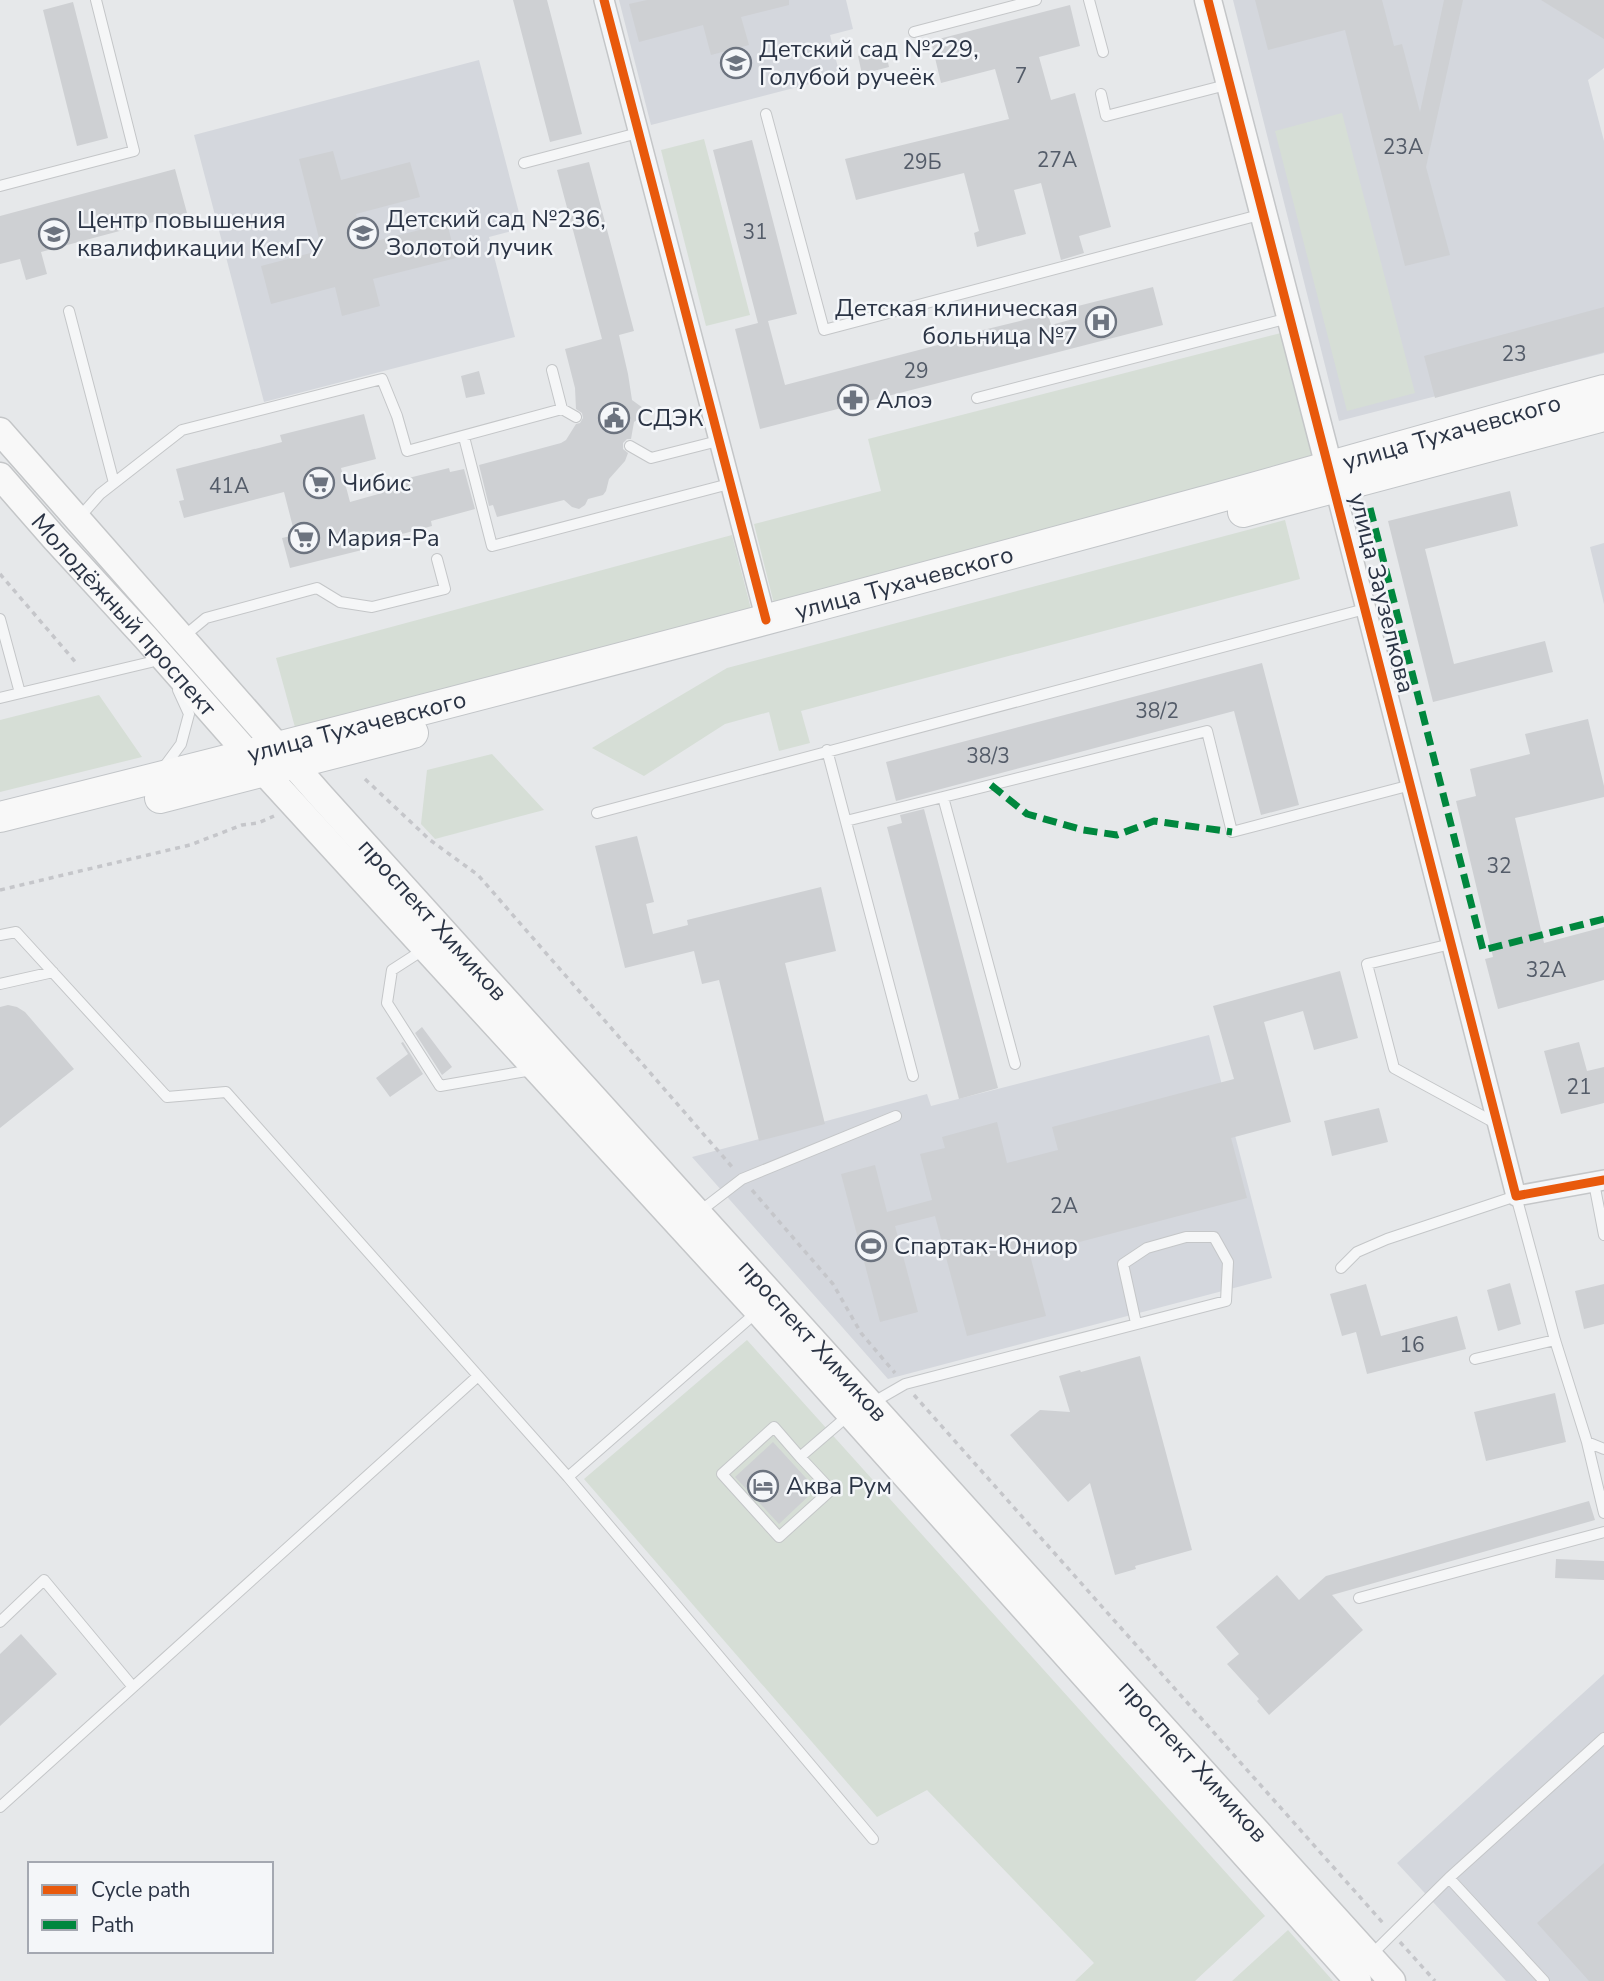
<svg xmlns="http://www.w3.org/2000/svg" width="1604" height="1981" viewBox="0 0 1604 1981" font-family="'Nunito Sans',sans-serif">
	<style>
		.built { fill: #d4d7dd }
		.green { fill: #d6ded6 }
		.building { fill: #ced0d3 }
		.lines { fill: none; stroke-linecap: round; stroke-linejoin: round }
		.lane-casing { stroke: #c4c6c8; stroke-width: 12 }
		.street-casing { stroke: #c4c6c8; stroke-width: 22 }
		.secondary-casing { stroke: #c4c6c8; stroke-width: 29 }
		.primary-casing { stroke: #c2c5c8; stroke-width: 32 }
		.path { stroke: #c5c6ca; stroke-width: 3.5; stroke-dasharray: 5 5; stroke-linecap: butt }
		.lane { stroke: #f5f6f7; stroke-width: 10 }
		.street { stroke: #f5f6f7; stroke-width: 19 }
		.secondary { stroke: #f8f8f8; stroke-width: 26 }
		.primary { stroke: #f8f8f8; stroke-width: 30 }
		.quiet { stroke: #00873e; stroke-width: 7; stroke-dasharray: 14 7; stroke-linecap: butt }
		.cycleway-casing { stroke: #f4f6f9; stroke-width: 13 }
		.cycleway { stroke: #e8590c; stroke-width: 9 }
		.labels { text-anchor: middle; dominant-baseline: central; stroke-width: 5; stroke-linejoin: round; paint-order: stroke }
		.number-label { font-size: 21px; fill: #545c69 }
		.poi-label { font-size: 24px; fill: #2b3445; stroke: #f4f6f9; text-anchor: start }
		.street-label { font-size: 24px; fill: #2b3445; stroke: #f4f6f9 }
	</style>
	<rect width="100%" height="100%" fill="#e6e8ea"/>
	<!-- built -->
	<path class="built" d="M619,0H846L853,29L830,35L840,76L651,125Z
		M1233,0H1604V68L1588,80L1604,141V353L1339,421Z
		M479,60L523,228L489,237L515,337L264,402L194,135Z
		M1604,543V604L1590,547Z
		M1209,1035L1272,1278L888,1379L692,1157L927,1094L931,1106Z
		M1604,1674V1981H1506L1397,1863Z"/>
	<!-- green -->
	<path class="green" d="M1342,113L1415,393L1347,411L1275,131Z
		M704,139L750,315L706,326L661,150Z
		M1281,333L1315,464L774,604L754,524L881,491L868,439Z
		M1285,520L1300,579L801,711L810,743L779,751L769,712L725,724L644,776L592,748L727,668Z
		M732,535L751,609L296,731L276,658Z
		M99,695L142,757L0,792V720Z
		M492,754L544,810L435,839L421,824L427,770Z
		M747,1340L1265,1916L1195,1981H1075L1094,1963L927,1790L877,1817L584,1479Z
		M1288,1930L1333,1981H1232Z"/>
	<!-- building -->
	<path class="building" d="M513,0H547L582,134L550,142Z
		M647,0H789V5L741,17L749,45L711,55L703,25L639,42L629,4Z
		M1255,0H1382L1394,46L1402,44L1420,112L1444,0H1463L1426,167L1450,255L1405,266L1345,30L1268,50Z
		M1541,0H1604V39Z
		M73,2L108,138L77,146L43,10Z
		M1070,5L1080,46L1039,57L1051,100L1075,93L1111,227L1079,236L1084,253L1061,260L1041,183L1014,190L1026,234L977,247L974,233L979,231L964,173L856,200L845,159L1009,119L995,69L941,83L931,41Z
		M885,49L889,67L862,74L858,56Z
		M752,140L797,314L768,321L785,385L980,334L979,331L1048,314L1051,325L1077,318L1074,307L1153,287L1163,325L760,429L735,329L758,323L713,150Z
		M333,151L341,180L410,162L420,197L356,214L364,244L447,223L456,258L373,279L380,306L342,316L335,287L271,304L261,266L322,250L299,159Z
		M589,162L634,331L619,335L628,374L632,400L643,408L642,416L634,422L631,439H627L623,443V449L628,453L625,461L609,479L606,491L603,495L588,499L585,505L579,509L572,507L564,500L497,517L493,505L489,506L479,465L561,443L566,440L576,424L580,423L583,418L582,413L576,409L575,388L565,349L602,339L557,170Z
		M175,169L187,213L41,252L47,274L26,280L20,259L0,264V216Z
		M1604,307V352L1435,398L1424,356Z
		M479,371L485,394L466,398L461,376Z
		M364,414L376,459L341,468L350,502L382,493L380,485L449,468L450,472L464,469L475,509L431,521L432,526L402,534L401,530L360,541L362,550L290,568L282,538L295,535L284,492L184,518L179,501L184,500L176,469L282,442L280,435Z
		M1510,491L1518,526L1425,549L1454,664L1545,641L1553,672L1433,702L1388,521Z
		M1262,663L1299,805L1261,815L1234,711L896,801L886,762Z
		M1588,719L1604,786V797L1515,818L1544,943L1604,927V980L1498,1009L1485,959L1493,957L1456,801L1476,796L1470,769L1530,754L1525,734Z
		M924,809L998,1088L959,1099L887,827L902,823L900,815Z
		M637,836L654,902L646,904L653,934L688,925L687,920L821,887L836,951L785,963L825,1124L759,1141L719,980L702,984L694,951L625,968L595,846Z
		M1340,971L1358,1038L1314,1050L1303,1011L1264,1022L1291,1122L1231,1138L1247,1198L1030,1255L1046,1316L967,1336L935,1216L895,1226L918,1312L880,1322L841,1174L875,1165L887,1212L932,1200L920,1154L945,1148L942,1137L997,1122L1007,1163L1058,1150L1052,1127L1234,1079L1213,1006Z
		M8,1005L17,1007L25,1012L74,1069L0,1128V1007Z
		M422,1027L452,1067L442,1075L415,1033Z
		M403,1042L423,1074L390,1097L376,1078L408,1054L401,1043Z
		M1579,1042L1587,1071L1604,1067V1103L1561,1114L1544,1051Z
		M1379,1108L1388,1142L1332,1156L1324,1121Z
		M1510,1283L1521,1324L1498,1331L1487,1290Z
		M1366,1284L1381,1336L1457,1316L1466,1349L1367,1374L1356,1332L1342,1336L1330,1294Z
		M1604,1284V1324L1584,1329L1575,1291Z
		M1140,1356L1192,1550L1135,1566L1136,1569L1115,1575L1090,1483L1068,1502L1010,1435L1040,1410L1070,1412L1059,1376L1080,1370L1081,1372Z
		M1555,1393L1566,1442L1486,1461L1474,1412Z
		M773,1442L816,1489L779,1524L735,1477Z
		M1589,1501L1595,1520L1332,1595L1363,1630L1269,1715L1257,1701L1259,1699L1227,1664L1239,1654L1216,1627L1277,1575L1299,1600L1326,1576Z
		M1556,1559L1604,1561V1580L1555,1578Z
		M21,1634L57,1674L0,1726V1654Z
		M1604,1863V1981H1589L1537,1923Z"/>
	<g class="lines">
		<!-- lane casing -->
		<g class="lane-casing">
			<path id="lane" d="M1089,0L1103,52
				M914,32L1036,0
				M1101,94L1106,116L1230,84
				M766,114L824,330L1263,214
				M524,163L638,133
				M0,186L134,151L96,0
				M69,311L114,483
				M552,370L562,409
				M977,398L1289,318
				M464,437L492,546L729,484
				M630,446L651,458L718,441
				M78,519L100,494L182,430L382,379L397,416L407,451L562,409L576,417
				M0,619L20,693
				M183,637L206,618L317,588L340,602L372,607L445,589L437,559
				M0,698L151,662
				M827,750L913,1076
				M164,767L181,744L189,714L178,690
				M597,813L1365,609
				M846,821L943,797
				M0,935L16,932L167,1097L226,1092L568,1477L758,1311
				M1451,944L1367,964L1394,1068L1497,1124
				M423,950L392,970L387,1003L440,1086L532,1070
				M0,984L53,972
				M1015,1064L943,797L1207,731L1232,832L1411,785
				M1594,1183L1604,1235
				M699,1212L742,1179L896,1116
				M1341,1268L1357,1252L1387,1239L1516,1196L1555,1340L1587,1442L1604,1449
				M1475,1359L1555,1340
				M872,1403L905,1384L1226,1301L1228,1262L1214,1237H1186L1147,1248L1123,1264L1136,1323
				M1587,1442L1604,1513
				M800,1457L831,1490L779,1537L722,1474L774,1427L800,1457L850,1414
				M568,1477L873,1839
				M1359,1598L1604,1532
				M0,1622L44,1580L133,1687
				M0,1807L478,1376
				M1449,1878L1544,1981
				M1370,1956L1449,1878L1604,1738"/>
		</g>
		<!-- street casing -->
		<g class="street-casing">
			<path id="street" d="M604,0L766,620
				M1335,488L1516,1196L1604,1180"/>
		</g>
		<!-- secondary casing -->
		<g class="secondary-casing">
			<g id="secondary">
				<path d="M1208,0L1334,486"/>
				<path id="s1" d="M0,431L321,796L1392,1981"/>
				<path id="s2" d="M0,476L55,539L146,638L264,772L758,1311L1358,1981"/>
			</g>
		</g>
		<!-- primary casing -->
		<g class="primary-casing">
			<g id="primary">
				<path d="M1243,512L1604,416"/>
				<path d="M160,798L413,733"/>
				<path id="s3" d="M0,817C402,717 803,611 1202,502C1336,465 1470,426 1604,390"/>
			</g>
		</g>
		<!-- path -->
		<path class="path" d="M0,574L78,665
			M365,779L430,840L478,875L733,1168
			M0,890L190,845L242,825L258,823L274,816
			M752,1190L833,1284L861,1333L895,1373
			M914,1395L1383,1923
			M1400,1942L1435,1981"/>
		<!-- lane -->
		<use href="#lane" class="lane"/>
		<!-- street -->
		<use href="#street" class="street"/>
		<!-- secondary -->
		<use href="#secondary" class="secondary"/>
		<!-- primary -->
		<use href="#primary" class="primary"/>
		<!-- quiet -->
		<path class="quiet" d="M1370,508L1483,950L1604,919
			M991,785L1027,814L1083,830L1117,835L1154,821L1232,832"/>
		<!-- cycleway casing -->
		<g class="cycleway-casing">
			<path id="cycleway" d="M604,0L766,620
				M1208,0L1516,1196L1604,1180"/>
		</g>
		<!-- cycleway -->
		<use href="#cycleway" class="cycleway"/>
	</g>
	<!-- icons -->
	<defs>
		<g id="school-ring" transform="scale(1.575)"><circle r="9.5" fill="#f4f6f9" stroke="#6c737f" stroke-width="1.5"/><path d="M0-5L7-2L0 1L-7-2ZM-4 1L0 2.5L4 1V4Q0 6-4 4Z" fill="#6c737f"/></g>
		<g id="university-ring" transform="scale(1.575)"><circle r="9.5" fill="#f4f6f9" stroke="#6c737f" stroke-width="1.5"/><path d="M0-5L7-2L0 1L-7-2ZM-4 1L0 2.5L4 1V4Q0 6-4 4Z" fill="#6c737f"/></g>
		<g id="hospital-ring" transform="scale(1.575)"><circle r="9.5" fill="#f4f6f9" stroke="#6c737f" stroke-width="1.5"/><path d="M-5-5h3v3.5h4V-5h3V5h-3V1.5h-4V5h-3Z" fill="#6c737f"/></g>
		<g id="pharmacy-ring" transform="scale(1.575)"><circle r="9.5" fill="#f4f6f9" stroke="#6c737f" stroke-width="1.5"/><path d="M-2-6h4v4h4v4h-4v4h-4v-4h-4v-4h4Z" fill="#6c737f"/></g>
		<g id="civic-ring" transform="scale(1.575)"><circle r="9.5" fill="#f4f6f9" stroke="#6c737f" stroke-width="1.5"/><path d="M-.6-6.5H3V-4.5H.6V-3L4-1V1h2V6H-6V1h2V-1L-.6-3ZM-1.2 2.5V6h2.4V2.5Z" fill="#6c737f"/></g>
		<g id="supermarket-ring" transform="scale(1.575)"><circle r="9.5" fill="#f4f6f9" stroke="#6c737f" stroke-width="1.5"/><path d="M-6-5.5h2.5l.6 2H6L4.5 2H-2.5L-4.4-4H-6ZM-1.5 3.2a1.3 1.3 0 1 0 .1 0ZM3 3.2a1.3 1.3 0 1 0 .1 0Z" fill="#6c737f"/></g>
		<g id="stadium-ring" transform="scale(1.575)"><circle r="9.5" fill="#f4f6f9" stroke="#6c737f" stroke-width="1.5"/><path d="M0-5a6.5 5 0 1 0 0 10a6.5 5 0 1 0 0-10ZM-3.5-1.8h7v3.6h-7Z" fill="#6c737f"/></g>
		<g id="hotel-ring" transform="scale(1.575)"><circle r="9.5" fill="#f4f6f9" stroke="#6c737f" stroke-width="1.5"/><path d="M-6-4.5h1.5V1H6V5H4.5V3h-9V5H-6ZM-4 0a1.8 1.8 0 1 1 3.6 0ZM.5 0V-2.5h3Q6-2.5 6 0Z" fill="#6c737f"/></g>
	</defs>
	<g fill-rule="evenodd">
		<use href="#school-ring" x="736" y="63"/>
		<use href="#school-ring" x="363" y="233"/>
		<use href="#university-ring" x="54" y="234"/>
		<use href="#hospital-ring" x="1101" y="322"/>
		<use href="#pharmacy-ring" x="853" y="400"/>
		<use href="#civic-ring" x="614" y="418"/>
		<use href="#supermarket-ring" x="319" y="483"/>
		<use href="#supermarket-ring" x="304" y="538"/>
		<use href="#stadium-ring" x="871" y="1246"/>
		<use href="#hotel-ring" x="763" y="1486"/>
	</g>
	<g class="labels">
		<!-- number labels -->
		<g class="number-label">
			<text x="1021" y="76">7</text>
			<text x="1403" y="147">23А</text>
			<text x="1057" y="160">27А</text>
			<text x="922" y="162">29Б</text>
			<text x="755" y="232">31</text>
			<text x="1514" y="354">23</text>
			<text x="916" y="371">29</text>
			<text x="229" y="486">41А</text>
			<text x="1157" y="711">38/2</text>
			<text x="988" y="756">38/3</text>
			<text x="1499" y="866">32</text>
			<text x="1546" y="970">32А</text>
			<text x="1579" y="1087">21</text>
			<text x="1064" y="1206">2А</text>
			<text x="1412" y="1345">16</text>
		</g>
		<!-- poi labels -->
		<g class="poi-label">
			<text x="759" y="49">Детский сад №229,<tspan x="759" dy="28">Голубой ручеёк</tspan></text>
			<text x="386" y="219">Детский сад №236,<tspan x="386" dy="28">Золотой лучик</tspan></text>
			<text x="77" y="220">Центр повышения<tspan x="77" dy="28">квалификации КемГУ</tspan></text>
			<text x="1078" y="308" text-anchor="end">Детская клиническая<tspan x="1078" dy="28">больница №7</tspan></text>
			<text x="876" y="400">Алоэ</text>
			<text x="637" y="418">СДЭК</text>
			<text x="342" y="483">Чибис</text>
			<text x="327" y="538">Мария-Ра</text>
			<text x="894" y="1246">Спартак-Юниор</text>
			<text x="786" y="1486">Аква Рум</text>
		</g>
		<!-- street labels -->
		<g class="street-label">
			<text stroke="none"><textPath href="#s3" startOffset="1502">улица Тухачевского</textPath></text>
			<text stroke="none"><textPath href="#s3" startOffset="934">улица Тухачевского</textPath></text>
			<text transform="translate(1382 593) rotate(76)">улица Заузелкова</text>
			<text stroke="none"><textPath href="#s2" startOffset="186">Молодёжный проспект</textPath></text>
			<text stroke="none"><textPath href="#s3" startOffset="368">улица Тухачевского</textPath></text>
			<text stroke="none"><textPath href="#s1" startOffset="653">проспект Химиков</textPath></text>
			<text stroke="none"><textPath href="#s1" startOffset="1220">проспект Химиков</textPath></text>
			<text stroke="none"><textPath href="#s1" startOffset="1787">проспект Химиков</textPath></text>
		</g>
	</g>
	<!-- legend -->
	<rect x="28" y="1862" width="245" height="91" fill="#f4f6f9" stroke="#a4a8b1" stroke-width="2"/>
	<rect x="42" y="1885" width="35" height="10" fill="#e8590c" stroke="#a4a8b1" stroke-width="2"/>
	<text x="91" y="1897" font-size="21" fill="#2b3445">Cycle path</text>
	<rect x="42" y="1920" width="35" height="10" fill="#00873e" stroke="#a4a8b1" stroke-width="2"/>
	<text x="91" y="1932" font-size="21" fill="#2b3445">Path</text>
</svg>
